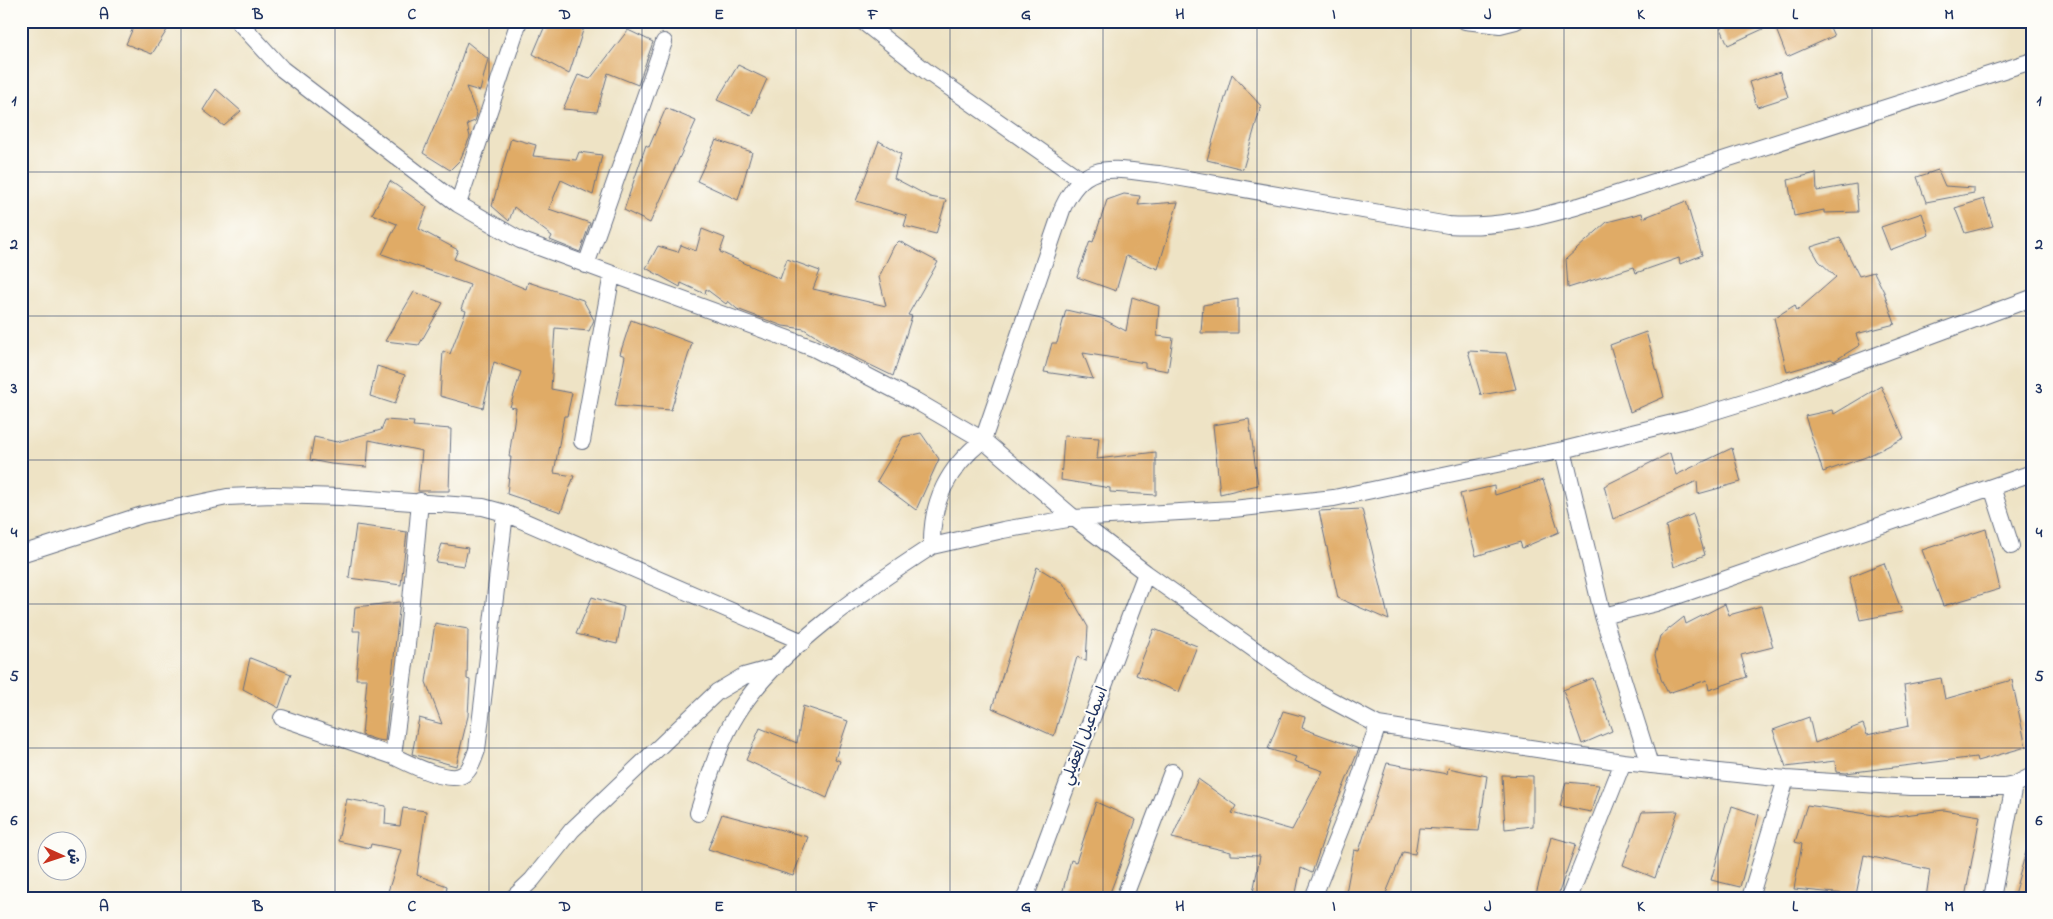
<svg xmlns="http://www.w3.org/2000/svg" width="2053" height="919" viewBox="0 0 2053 919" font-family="'Indie Flower','Playpen Sans Arabic',sans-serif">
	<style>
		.building { fill: #e0ab66 }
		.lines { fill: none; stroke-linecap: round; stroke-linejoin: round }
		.minor-casing { stroke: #656e82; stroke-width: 18 }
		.minor { stroke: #fff; stroke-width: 16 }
		.grid { fill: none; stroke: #1b2f5e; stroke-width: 1; stroke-opacity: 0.55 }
		.labels { text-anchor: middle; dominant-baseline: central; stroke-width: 4; stroke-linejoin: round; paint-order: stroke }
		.street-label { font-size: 16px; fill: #1b2f5e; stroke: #fdfcf7 }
		.neatline { fill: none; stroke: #1b2f5e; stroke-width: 2 }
		.grid-label { font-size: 16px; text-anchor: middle; font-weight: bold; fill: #1b2f5e }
	</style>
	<rect width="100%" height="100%" fill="#fdfcf7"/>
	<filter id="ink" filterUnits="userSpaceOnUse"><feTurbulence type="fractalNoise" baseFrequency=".02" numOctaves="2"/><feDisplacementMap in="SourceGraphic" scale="10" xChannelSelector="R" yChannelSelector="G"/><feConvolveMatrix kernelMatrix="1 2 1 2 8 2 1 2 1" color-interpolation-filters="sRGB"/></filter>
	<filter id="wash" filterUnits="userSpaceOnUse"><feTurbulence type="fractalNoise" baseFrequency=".0096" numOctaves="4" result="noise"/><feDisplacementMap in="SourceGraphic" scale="20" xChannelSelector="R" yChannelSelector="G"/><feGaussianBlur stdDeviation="1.12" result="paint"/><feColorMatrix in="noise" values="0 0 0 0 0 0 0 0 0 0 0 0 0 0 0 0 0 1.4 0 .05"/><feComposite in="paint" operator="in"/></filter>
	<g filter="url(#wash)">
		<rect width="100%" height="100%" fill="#eee3c5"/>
		<g id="blocks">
			<!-- building -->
			<path class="building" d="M136,21H157L169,27L152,54L126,44Z
				M547,21H586L569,74L533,54Z
				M1718,21H1827L1834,36L1787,57L1774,24L1728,45Z
				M628,30L653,42L638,85L608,73L597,112L563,109L578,75L590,79Z
				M467,42L488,59L480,91L466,87L477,115L475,121L467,124L470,137L460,160L450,170L423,153L453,83Z
				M738,65L767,79L751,115L717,100Z
				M1780,72L1788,97L1757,107L1749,82Z
				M1232,74L1261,106L1243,169L1207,160Z
				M216,89L241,111L224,126L203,110Z
				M666,108L696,121L650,223L624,210L646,145L649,147Z
				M511,138L536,145L533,156L576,160L579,152L602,155L593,195L561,180L549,209L590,223L580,252L550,240L552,236L514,207L509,221L492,206Z
				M716,140L752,152L738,200L697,181Z
				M879,141L901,154L894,178L930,197L946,200L936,234L904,226L907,216L856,201Z
				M1938,170L1945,186L1974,188V193L1926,202L1917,177Z
				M1816,173L1817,191L1856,184L1858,212L1824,213V210L1794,216L1788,180Z
				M390,181L427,207L419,229L458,250L454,259L526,289L528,282L583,300L594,320L589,331L555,328L551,389L572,393L567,416H564L554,473L574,476L561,512L507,494L511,457H509L516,408L510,407L521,372L494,362L483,408L440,396L443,351L450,354L466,311L461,309L470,285L382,254L397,224L372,214Z
				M1124,194L1140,196L1138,205L1178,202L1158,269L1126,256L1116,291L1077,277L1090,241L1093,242L1107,200Z
				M1984,199L1993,226L1965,233L1955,208Z
				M1686,201L1702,255L1680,264L1679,258L1636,273L1634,267L1568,288L1566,259L1607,222L1642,213L1643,218Z
				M1922,213L1929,235L1890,250L1881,227Z
				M702,229L725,238L720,252L780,279L787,259L820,271L813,289L886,306L879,277L894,246L899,241L938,262L908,315L912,316L893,376L831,346L804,329L783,326L737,309L728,301L726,304L706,289L705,294L681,283L680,287L646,268L658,246L678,252L681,245L696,251Z
				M1840,238L1859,276L1874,272L1884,292L1895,324L1856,334L1860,345L1834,361L1831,359L1787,372L1774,318L1795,305L1797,311L1836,277L1819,261L1811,247Z
				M414,292L443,303L419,345L385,341Z
				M1132,297L1159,306L1157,336L1173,338L1168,371L1145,367V363L1083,353L1093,379L1044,372L1052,343H1057L1066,310L1101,318L1126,331Z
				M1238,299V333H1201L1203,305Z
				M631,320L692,343L671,410L615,406L625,356L620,354Z
				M1646,332L1664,397L1630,412L1610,345Z
				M1468,351L1506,353L1516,389L1481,395Z
				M377,366L405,375L395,404L370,396Z
				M1881,386L1904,438L1866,457L1823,472L1805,416L1832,410L1834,414Z
				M1249,419L1258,485L1220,494L1213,425Z
				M385,420L414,422L413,426L451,429L449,491H418L422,451L369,440L367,467L331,464L310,460L314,437L337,442L381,430Z
				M921,433L939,459L916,510L877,481L903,437Z
				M1064,436L1099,438L1097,459L1156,452V495L1110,492V488L1061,480Z
				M1732,448L1741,482L1698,494L1697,481L1613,519L1604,486L1670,453L1676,475Z
				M1543,480L1559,532L1522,548L1520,542L1476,556L1460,494L1494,486L1495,495Z
				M1362,509L1389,620L1338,598L1319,511Z
				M1693,514L1705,555L1674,567L1666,526Z
				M356,525L407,532L401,585L349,578Z
				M1986,529L2000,589L1943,606L1922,550Z
				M442,544L468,548L464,566L436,562Z
				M1884,563L1902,612L1860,620L1849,577Z
				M1037,567L1063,583L1088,627L1086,661L1077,657L1054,736L992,708Z
				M592,597L624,607L617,644L576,634Z
				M400,602L385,741L377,740L362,735L367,679H356L360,631H353L355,607Z
				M1725,604L1729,615L1761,606L1773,647L1741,655L1747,677L1709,690L1707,680L1668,693L1661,679L1655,655L1660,636L1684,617L1686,624Z
				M435,623L468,629L467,679L470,680L468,716L456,766L412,754L419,718L442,724L426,682Z
				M1154,629L1197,646L1179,692L1136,675Z
				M250,658L291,674L279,708L243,689Z
				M1593,678L1612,731L1582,744L1563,690Z
				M1941,678L1945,699L2012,680L2026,747L1977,761L1976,757L1846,773L1836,772L1835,761L1786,767L1773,730L1809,717L1815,743L1863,724L1867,735L1909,726L1904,685Z
				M803,706L848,721L835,759L840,761L827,798L746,760L760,728L797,743Z
				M1283,711L1305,717L1302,728L1359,749L1329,822L1312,873L1301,868L1295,898H1252L1260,856L1231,855V852L1172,838L1198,779L1236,806L1232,813L1292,830L1323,771L1294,761L1296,757L1268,749Z
				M1387,763L1447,774L1448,768L1487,776L1479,831L1419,828L1415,854L1403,852L1384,898H1345L1354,850L1359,851Z
				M1502,775L1533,776V826L1505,829Z
				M1566,782L1599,785L1591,812L1560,806Z
				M347,799L386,806L385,824L400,826L403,808L426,811L417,875L447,886L445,898H386L401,850L371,844L370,848L338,841Z
				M1096,802L1136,820L1116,877L1108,898H1061L1071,860L1076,862Z
				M1807,805L1888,817L1944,810L1980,816L1965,898H1926L1930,870L1864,855L1856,895L1794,889L1802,844L1795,842Z
				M1732,806L1759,815L1740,887L1711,880Z
				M1678,811L1655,878L1623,865L1642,812Z
				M722,814L808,837L793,876L708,849Z
				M1551,837L1576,844L1557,898H1535Z
				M2028,845L2032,846V898H2013Z"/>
		</g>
	</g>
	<g filter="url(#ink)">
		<use href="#blocks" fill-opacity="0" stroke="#656e82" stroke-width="1"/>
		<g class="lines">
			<!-- minor casing -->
			<g class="minor-casing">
				<path id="minor" d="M238,21L282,69L458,204L520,240L813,348L916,401L983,440L1074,518L1146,573L1296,679L1318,693L1378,725L1623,762L1786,779L1911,787H2004L2014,785L2032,776
					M862,21L926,71L1080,179
					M1465,21L1500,25L1516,21
					M2032,61L1579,206C1533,219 1496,228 1448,225L1159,174C1113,170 1086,158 1063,207L983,440C948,468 931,501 932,546L1003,530L1074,518L1233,509L1334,498L1563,450L1689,419L1783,390L2032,298
					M458,204L519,21
					M586,265L664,42
					M582,441L612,274
					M1563,450L1603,616L1650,765
					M1992,487L2011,546
					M420,501L406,656L393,756C408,763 449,785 464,774C471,769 474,758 477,750L505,513
					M21,554L142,515L227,497L273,495L341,497L483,507L505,513L803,642
					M1603,616L1656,603L1697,589L2032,473
					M282,718L393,756
					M698,813C709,779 718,744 737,714C774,652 872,585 932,546
					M513,898L532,880L572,830L717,692L744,676L776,667
					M1025,898L1146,573
					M1124,898L1172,772
					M1313,898L1351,803L1378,725
					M1569,898L1623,762
					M1750,898L1786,779
					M1992,898L2014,785"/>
			</g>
			<!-- minor -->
			<use href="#minor" class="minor"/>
		</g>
	</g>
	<!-- grid -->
	<path class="grid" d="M181,21V898M335,21V898M489,21V898M642,21V898M796,21V898M950,21V898M1103,21V898M1257,21V898M1411,21V898M1564,21V898M1718,21V898M1872,21V898M21,172H2032M21,316H2032M21,460H2032M21,604H2032M21,748H2032"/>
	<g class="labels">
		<!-- street labels -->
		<g class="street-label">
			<text transform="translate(1085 736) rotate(-69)">اسماعيل العقيلي</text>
		</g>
	</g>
	<!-- margin -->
	<rect width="2053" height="919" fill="none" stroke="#fdfcf7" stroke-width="55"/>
	<!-- north arrow -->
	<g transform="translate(62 856) rotate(93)"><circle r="24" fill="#fdfcf7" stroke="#a3aaba"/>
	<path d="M0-4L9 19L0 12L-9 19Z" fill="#c8321e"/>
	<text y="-8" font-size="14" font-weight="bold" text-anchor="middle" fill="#1b2f5e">ش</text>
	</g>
	<rect x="28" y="28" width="1998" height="864" class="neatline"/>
	<g class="grid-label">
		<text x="104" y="19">A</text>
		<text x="258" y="19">B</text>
		<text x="412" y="19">C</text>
		<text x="565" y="19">D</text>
		<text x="719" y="19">E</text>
		<text x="873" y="19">F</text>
		<text x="1026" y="19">G</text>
		<text x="1180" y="19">H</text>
		<text x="1334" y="19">I</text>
		<text x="1488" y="19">J</text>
		<text x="1641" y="19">K</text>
		<text x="1795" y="19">L</text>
		<text x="1949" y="19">M</text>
		<text x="14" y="105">1</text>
		<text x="2039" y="105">1</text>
		<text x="14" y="249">2</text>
		<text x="2039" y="249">2</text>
		<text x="14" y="393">3</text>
		<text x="2039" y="393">3</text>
		<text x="14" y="537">4</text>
		<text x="2039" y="537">4</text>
		<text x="14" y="681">5</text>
		<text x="2039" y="681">5</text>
		<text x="14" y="825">6</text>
		<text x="2039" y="825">6</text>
		<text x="104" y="911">A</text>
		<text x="258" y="911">B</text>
		<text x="412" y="911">C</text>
		<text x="565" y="911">D</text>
		<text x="719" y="911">E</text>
		<text x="873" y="911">F</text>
		<text x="1026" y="911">G</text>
		<text x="1180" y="911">H</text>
		<text x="1334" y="911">I</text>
		<text x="1488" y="911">J</text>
		<text x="1641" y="911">K</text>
		<text x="1795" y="911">L</text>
		<text x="1949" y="911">M</text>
	</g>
</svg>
